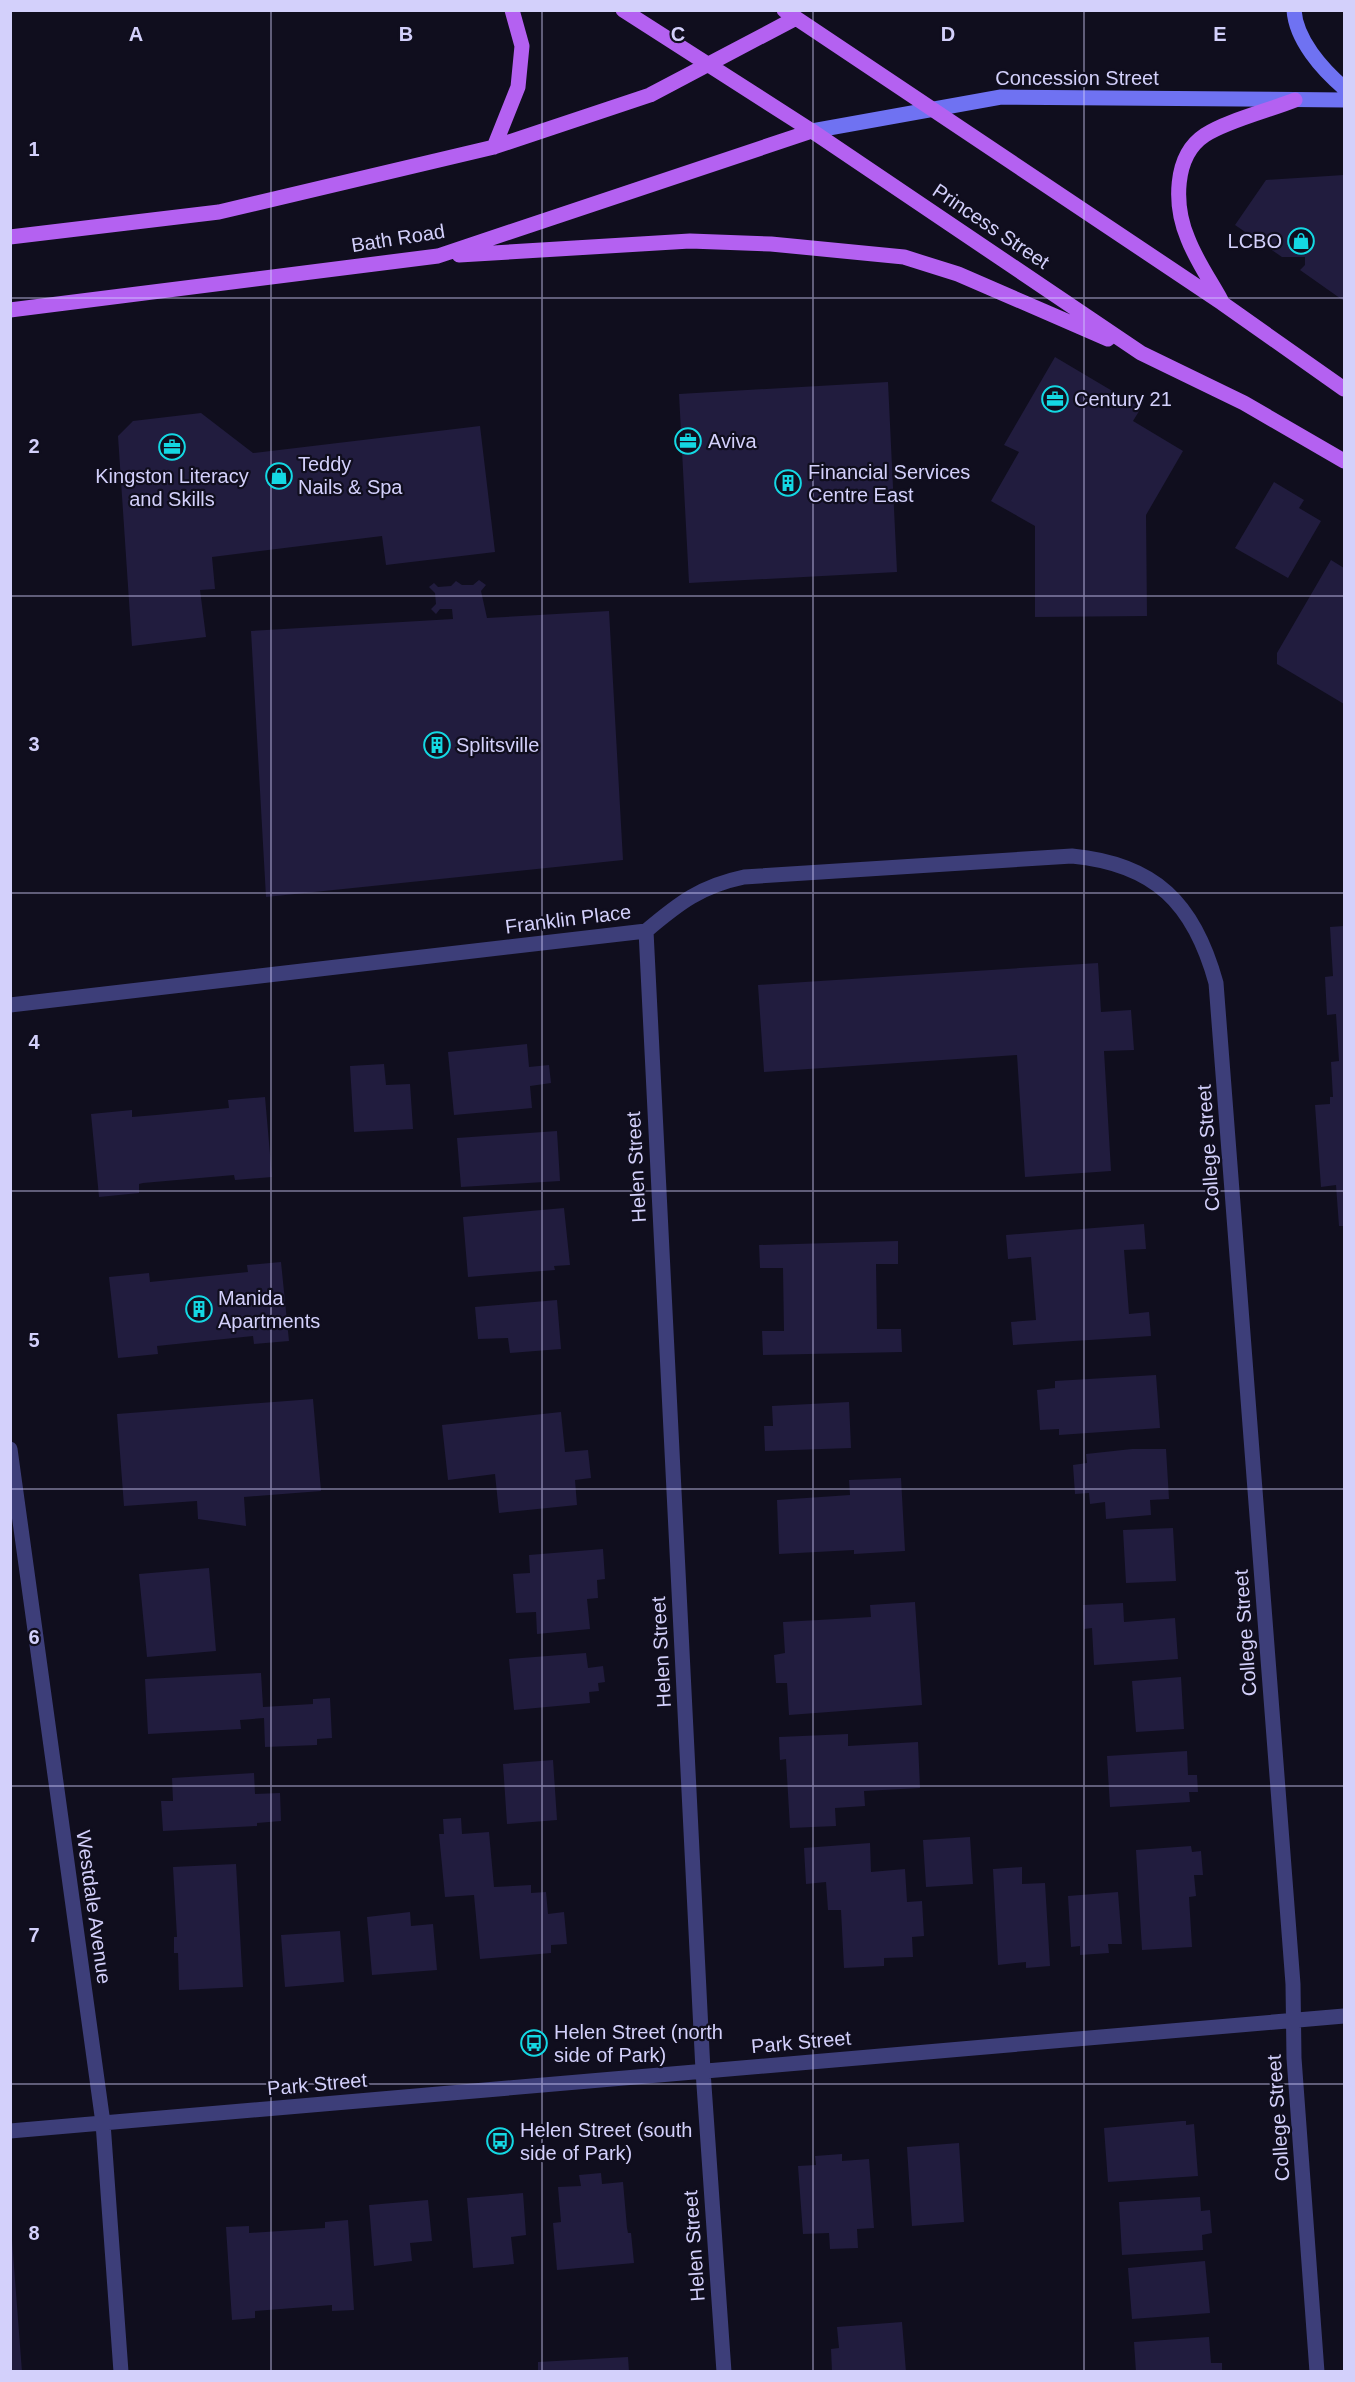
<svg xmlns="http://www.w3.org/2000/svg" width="1355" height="2382" viewBox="0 0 1355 2382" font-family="Arial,sans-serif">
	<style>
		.building { fill: #211c3e }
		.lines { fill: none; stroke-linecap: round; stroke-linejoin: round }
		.minor { stroke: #3d3e79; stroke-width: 15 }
		.secondary { stroke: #6f72f2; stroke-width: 15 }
		.primary { stroke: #b461f1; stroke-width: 15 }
		.grid { fill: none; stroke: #d3d0fb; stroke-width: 1.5; stroke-opacity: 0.55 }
		.labels { text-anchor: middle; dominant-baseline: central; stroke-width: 4.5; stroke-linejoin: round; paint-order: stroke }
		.street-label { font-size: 20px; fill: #d3d0fb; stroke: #100e1e }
		.poi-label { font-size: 20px; fill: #d3d0fb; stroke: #100e1e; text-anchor: start }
		.grid-label { font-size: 20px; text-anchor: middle; font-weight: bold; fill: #d3d0fb; stroke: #100e1e; stroke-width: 4.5; stroke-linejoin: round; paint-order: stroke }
	</style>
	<rect width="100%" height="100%" fill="#100e1e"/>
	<!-- building -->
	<path class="building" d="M1344,175V301L1300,270L1305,265V257H1282L1235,225L1266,180Z
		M1055,357L1141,408L1133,421L1183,451L1146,515L1147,616L1035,617V526L991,501L1019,452L1004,445Z
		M888,382L897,572L689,583L679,394Z
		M201,413L253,453L480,426L495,552L386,565L382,536L212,557L215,589L200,590L206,637L132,646L118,436L133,421Z
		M1274,482L1304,500L1299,508L1321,521L1288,578L1235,548Z
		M1331,560L1344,568V704L1277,664V653Z
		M479,580L486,585L481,591L487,618L609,611L623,860L266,897L251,631L453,619L452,609H440L436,614L431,609L436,604L435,593L429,587L434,583L438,587L451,586L456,581L462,585H473Z
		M1344,926V1226H1339L1336,1185L1321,1187L1315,1105L1330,1104V1097H1333L1331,1062L1339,1061L1336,1014L1327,1015L1325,977L1333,976L1330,927Z
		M1098,963L1101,1012L1131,1010L1134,1050L1104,1051L1111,1171L1025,1177L1017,1055L764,1072L758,985Z
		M527,1044L529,1067L549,1065L551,1083L530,1086L532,1108L454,1115L448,1052Z
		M384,1064L386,1085L410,1084L413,1129L354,1132L350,1066Z
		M265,1097L272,1177L235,1180L234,1175L143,1183L139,1184V1193L99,1197L91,1114L132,1110V1117L156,1115L229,1108L228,1100Z
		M557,1131L560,1181L461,1187L457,1138Z
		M564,1208L570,1265L554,1266L555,1270L468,1277L463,1217Z
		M1144,1224L1146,1249L1124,1250L1129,1314L1149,1312L1151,1336L1013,1345L1011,1322L1036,1320L1031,1257L1008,1259L1006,1235Z
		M898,1241V1264H876L877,1329H901L902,1352L763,1355L762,1331H784L783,1268H760L759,1245Z
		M281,1262L289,1341L254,1344L253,1336L157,1346L158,1354L118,1358L109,1277L149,1273L150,1282L248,1272L247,1265Z
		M557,1300L561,1349L510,1353L508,1338L478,1339L475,1307Z
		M1156,1375L1160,1428L1059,1435V1429L1040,1430L1037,1390L1055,1388V1381Z
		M313,1399L321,1491L244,1497L246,1526L198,1519L197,1501L124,1506L117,1414Z
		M849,1402L851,1448L765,1451L764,1426H773L772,1406Z
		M561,1412L565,1452L588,1450L591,1478L575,1480L577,1505L499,1513L495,1474L448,1480L442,1425Z
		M1132,1449H1166L1169,1499L1150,1500L1151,1515L1106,1519L1105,1502L1090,1504L1089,1493L1075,1494L1073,1465L1087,1463L1086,1454Z
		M901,1478L905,1551L854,1554V1550L779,1554L777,1500L850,1495L849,1480Z
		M1173,1528L1176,1581L1126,1583L1123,1530Z
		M603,1549L605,1579L597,1580L598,1598L587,1599L590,1629L537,1634L536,1612L516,1613L513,1574L530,1573L529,1555Z
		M209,1568L216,1651L147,1657L139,1574Z
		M915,1602L922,1705L789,1715L787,1683H776L774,1655L785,1653L783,1622L871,1617L870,1605Z
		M1123,1603L1124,1622L1175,1618L1178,1659L1094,1665L1092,1628L1084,1629L1083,1605Z
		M586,1653L588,1668L603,1666L605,1682L598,1683L599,1691L589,1692L590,1703L514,1710L509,1659Z
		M261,1673L263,1707L313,1704V1699L330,1698L332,1738L317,1739V1745L265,1747L264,1718L240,1720L241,1729L148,1734L145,1679Z
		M1181,1677L1184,1729L1136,1732L1132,1681Z
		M848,1734V1746L918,1742L920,1788L864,1791L865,1806L835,1808L836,1826L790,1828L786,1759L780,1760L779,1737Z
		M1187,1751L1188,1775H1197L1198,1792H1189L1190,1802L1110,1807L1107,1756Z
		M553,1760L557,1820L507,1824L503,1764Z
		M254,1773L255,1794L280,1793L281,1821L257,1823V1826L163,1831L161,1801H173L172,1778Z
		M461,1818L462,1834L489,1832L494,1887L531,1885V1893L546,1892L548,1914L564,1912L567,1944L551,1945V1953L480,1959L474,1895L445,1897L439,1834H444L443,1819Z
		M970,1837L973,1884L926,1887L923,1840Z
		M870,1843L871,1872L905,1869L907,1902L922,1901L924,1936L912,1937L913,1957L884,1958V1966L844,1968L841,1910H828L826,1882L806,1884L804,1848Z
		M1191,1846L1192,1852L1201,1851L1203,1875H1194L1196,1896L1189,1897L1192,1947L1142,1950L1136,1850Z
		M236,1864L243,1987L179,1990L178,1953H174V1937H177L173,1867Z
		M1022,1867V1884L1045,1883L1050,1966L1026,1968V1962L998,1965L993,1869Z
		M1118,1892L1122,1944H1108L1109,1953L1080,1955V1946L1071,1947L1068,1896Z
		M410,1912L411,1926L433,1924L437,1970L372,1975L367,1917Z
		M340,1931L344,1982L285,1987L281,1935Z
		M1182,2121H1186V2125L1194,2124L1198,2176L1108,2182L1104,2128Z
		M959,2143L964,2222L912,2226L907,2147Z
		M842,2154V2161L869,2159L874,2228L857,2229L858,2248L830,2249L829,2233L803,2234L798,2166L816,2165L815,2156Z
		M601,2173L602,2184L623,2182L627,2228L628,2233H631L634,2263L557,2270L553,2223L561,2222L558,2187L581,2186L579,2175Z
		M523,2193L526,2235L511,2237L514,2264L473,2268L467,2198Z
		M1200,2197L1201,2211L1210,2210L1212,2233L1202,2235L1203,2250L1122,2255L1119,2202Z
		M428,2200L432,2241L410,2243L412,2261L374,2266L369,2205Z
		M348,2220L354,2310L332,2311V2305L255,2311V2318L232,2320L226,2227L249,2226V2233L325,2228V2222Z
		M10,2240H12L22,2372H10Z
		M1205,2261L1210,2313L1132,2319L1128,2268Z
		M902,2322L906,2372H832L831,2349L839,2348L837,2327Z
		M1209,2337L1211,2363H1222V2372H1136L1134,2342Z
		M628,2357L629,2372H538V2362Z"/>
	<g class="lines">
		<!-- minor -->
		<path class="minor" d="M646,931L703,2071L724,2372
			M10,1005L646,931C679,903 701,886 744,877L1072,856C1155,864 1194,903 1216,983L1293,1984L1294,2058L1317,2372
			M10,1449L103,2123L121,2372
			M10,2131L1344,2016"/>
		<!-- secondary -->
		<path class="secondary" d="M1294,10C1296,40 1322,69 1344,88
			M812,131L1001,97L1344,100"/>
		<!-- primary -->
		<path class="primary" d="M623,10L812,131L1141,353L1244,403L1344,461
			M784,10L1222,303L1344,389
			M494,147L518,87L522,46L512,10
			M10,237L219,212L494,147L650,95L796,18
			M459,255L690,241L771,244L904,257L958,274L1108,339
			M1221,300C1210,280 1196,260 1188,239C1174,206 1173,156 1205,135C1226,121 1270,110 1295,100
			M10,310L438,256L812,131"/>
	</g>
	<!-- grid -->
	<path class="grid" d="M271,10V2372M542,10V2372M813,10V2372M1084,10V2372M10,298H1344M10,596H1344M10,893H1344M10,1191H1344M10,1489H1344M10,1786H1344M10,2084H1344"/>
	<!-- icons -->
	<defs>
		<g id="shop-ring" transform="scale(1.35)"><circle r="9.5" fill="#100e1e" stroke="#14d8e3" stroke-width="1.5"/><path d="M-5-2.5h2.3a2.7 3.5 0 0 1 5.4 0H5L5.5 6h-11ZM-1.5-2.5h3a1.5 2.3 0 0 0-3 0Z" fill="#14d8e3"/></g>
		<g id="office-ring" transform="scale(1.35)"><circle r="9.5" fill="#100e1e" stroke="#14d8e3" stroke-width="1.5"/><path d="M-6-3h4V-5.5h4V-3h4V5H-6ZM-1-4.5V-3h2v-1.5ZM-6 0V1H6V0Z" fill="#14d8e3"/></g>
		<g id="building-ring" transform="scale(1.35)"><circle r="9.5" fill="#100e1e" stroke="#14d8e3" stroke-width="1.5"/><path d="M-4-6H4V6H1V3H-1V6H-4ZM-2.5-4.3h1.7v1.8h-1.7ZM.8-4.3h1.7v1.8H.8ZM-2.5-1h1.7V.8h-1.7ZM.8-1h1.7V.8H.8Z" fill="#14d8e3"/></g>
		<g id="bus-ring" transform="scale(1.35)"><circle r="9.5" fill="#100e1e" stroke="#14d8e3" stroke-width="1.5"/><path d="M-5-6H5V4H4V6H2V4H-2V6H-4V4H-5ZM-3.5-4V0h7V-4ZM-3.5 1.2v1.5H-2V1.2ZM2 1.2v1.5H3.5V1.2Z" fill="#14d8e3"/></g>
	</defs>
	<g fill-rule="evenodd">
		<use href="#shop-ring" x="1301" y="241"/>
		<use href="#office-ring" x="1055" y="399"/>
		<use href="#office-ring" x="688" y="441"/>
		<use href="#office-ring" x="172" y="447"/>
		<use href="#shop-ring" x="279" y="476"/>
		<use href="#building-ring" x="788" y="483"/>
		<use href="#building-ring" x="437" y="745"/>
		<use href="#building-ring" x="199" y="1309"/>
		<use href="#bus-ring" x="534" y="2043"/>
		<use href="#bus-ring" x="500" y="2141"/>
	</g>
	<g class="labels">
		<!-- street labels -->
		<g class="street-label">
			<text x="1077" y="78">Concession Street</text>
			<text transform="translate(991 226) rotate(34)">Princess Street</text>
			<text transform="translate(398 238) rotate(-9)">Bath Road</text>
			<text transform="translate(568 919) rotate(-7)">Franklin Place</text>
			<text transform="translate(1208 1148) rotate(-94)">College Street</text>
			<text transform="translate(636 1167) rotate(-93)">Helen Street</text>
			<text transform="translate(1245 1633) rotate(-94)">College Street</text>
			<text transform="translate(661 1652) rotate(-93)">Helen Street</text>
			<text transform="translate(94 1907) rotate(82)">Westdale Avenue</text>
			<text transform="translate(801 2042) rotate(-5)">Park Street</text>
			<text transform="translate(317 2084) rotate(-5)">Park Street</text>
			<text transform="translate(1278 2118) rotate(-94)">College Street</text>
			<text transform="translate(694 2246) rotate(-94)">Helen Street</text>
		</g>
		<!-- poi labels -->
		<g class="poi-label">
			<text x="1282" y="241" text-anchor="end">LCBO</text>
			<text x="1074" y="399">Century 21</text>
			<text x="708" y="441">Aviva</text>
			<text x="298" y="464">Teddy<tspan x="298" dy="23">Nails &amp; Spa</tspan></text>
			<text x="808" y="472">Financial Services<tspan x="808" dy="23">Centre East</tspan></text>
			<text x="172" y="476" text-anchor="middle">Kingston Literacy<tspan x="172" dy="23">and Skills</tspan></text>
			<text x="456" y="745">Splitsville</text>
			<text x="218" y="1298">Manida<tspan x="218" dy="23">Apartments</tspan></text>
			<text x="554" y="2032">Helen Street (north<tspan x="554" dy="23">side of Park)</tspan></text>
			<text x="520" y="2130">Helen Street (south<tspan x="520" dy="23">side of Park)</tspan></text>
		</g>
	</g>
	<g class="grid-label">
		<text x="136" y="41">A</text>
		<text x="406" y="41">B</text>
		<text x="678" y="41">C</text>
		<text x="948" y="41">D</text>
		<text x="1220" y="41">E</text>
		<text x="34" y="156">1</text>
		<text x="34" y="453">2</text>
		<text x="34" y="751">3</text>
		<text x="34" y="1049">4</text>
		<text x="34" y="1347">5</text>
		<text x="34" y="1644">6</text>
		<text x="34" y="1942">7</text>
		<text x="34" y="2240">8</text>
	</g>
	<!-- border -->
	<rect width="1355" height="2382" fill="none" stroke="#d3d0fb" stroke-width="24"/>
</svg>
